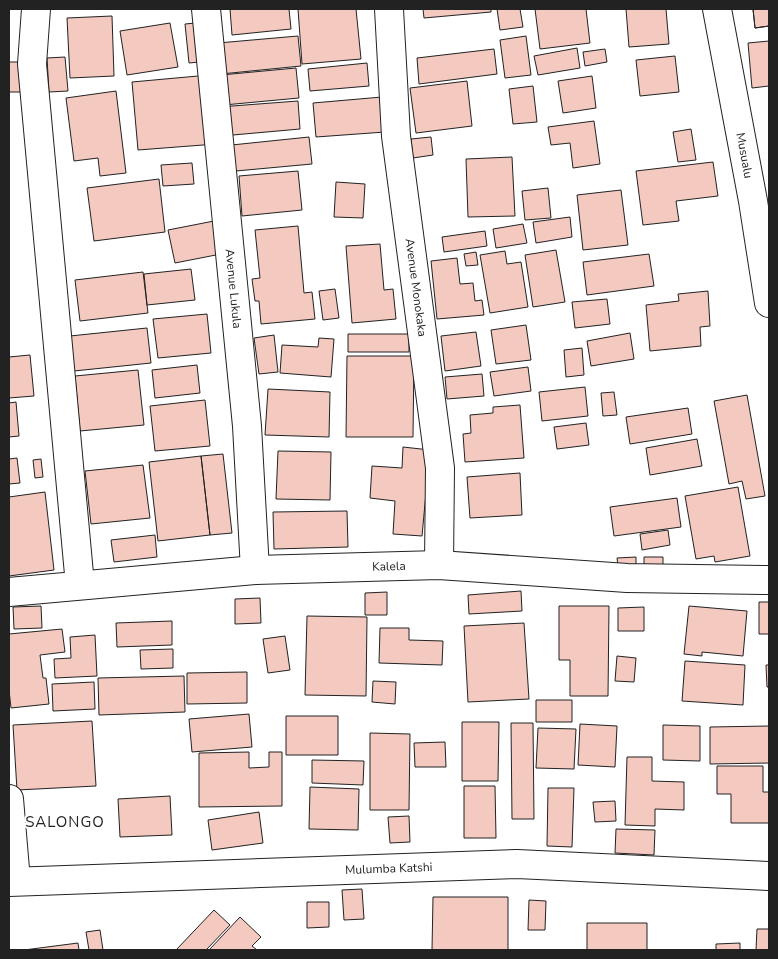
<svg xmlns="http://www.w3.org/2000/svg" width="778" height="959" viewBox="0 0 778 959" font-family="'Nunito Sans',sans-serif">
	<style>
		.building { fill: #f3c9c0; stroke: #222 }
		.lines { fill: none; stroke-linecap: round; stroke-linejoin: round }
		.minor-casing { stroke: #222; stroke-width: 30 }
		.minor { stroke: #fff; stroke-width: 28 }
		.labels { text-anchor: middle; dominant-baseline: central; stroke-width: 4; stroke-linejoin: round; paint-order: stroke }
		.street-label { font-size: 12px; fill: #222; stroke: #fff }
		.quarter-label { font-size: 15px; letter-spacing: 1px; fill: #222; stroke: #fff }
	</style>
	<rect width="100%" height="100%" fill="#fff"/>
	<!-- building -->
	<path class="building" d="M230,9H289L291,29L232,35Z
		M298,9H356L361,59L302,64Z
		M423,9H491V12L424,18Z
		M497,9H520L523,27L500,30Z
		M535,9H586L590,43L540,49Z
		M626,9H666L669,44L629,47Z
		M753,9H769V26L755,28Z
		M753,9H769V26L755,28Z
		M112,16L114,76L70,78L67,18Z
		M206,22L210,61L189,63L185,24Z
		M170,23L178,67L127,75L120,31Z
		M298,36L301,66L221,74L218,43Z
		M526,36L531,75L505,78L500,40Z
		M769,41V86L752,88L748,43Z
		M577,48L580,68L538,75L534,56Z
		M494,49L497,74L419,84L417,58Z
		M605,49L607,62L585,66L583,52Z
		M675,56L679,92L640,96L636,60Z
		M65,57L68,91L49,92L47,58Z
		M9,62H25V92H9Z
		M367,63L369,86L310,91L308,69Z
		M296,68L299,98L224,105L221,75Z
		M209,75L216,144L138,150L132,82Z
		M592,76L596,108L563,113L558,81Z
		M467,81L472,126L416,133L410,88Z
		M533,86L537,122L513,124L509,89Z
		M116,91L126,173L100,176L98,158L74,161L66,98Z
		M382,97L385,132L316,137L313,103Z
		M298,101L300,129L222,136L219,107Z
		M594,121L600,164L573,168L570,143L551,145L548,127Z
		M691,129L696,160L678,162L673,132Z
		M309,137L312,164L225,172L222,146Z
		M431,137L433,155L413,158L411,139Z
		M512,157L515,216L468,217L466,159Z
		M713,162L718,196L676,201L679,221L643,225L636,171Z
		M192,163L194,184L163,186L161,165Z
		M298,171L302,210L242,216L239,176Z
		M159,179L165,232L94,241L87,188Z
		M336,182L365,184L363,218L334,217Z
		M548,188L551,218L525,220L522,191Z
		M621,190L628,245L583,250L577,195Z
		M570,217L572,237L536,243L533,222Z
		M219,220L226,253L175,263L168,230Z
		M523,224L527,243L496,248L493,229Z
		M298,226L304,293L312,292L315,319L261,324L259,301H255L252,279L260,278L255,230Z
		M485,231L487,246L444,252L442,237Z
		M380,244L384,290L393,289L396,319L352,323L346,246Z
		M556,250L565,302L533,307L525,255Z
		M505,251L507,264L521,262L528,307L490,313L480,255Z
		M476,252L478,265L466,266L464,254Z
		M649,254L654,286L587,295L583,262Z
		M457,258L460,284L473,283L475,301L482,300L484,315L437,319L431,261Z
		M191,269L195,300L147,305L144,274Z
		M143,272L148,313L80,321L75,280Z
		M335,289L339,318L323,320L319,291Z
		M708,291L710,326L700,327L701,346L650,351L646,305L679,301L678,294Z
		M607,299L610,324L575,328L572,302Z
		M207,314L211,353L158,358L153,319Z
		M526,325L531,360L496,364L491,330Z
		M147,328L151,363L74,371L70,336Z
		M476,332L481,366L445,371L441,336Z
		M630,333L634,359L591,366L587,341Z
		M348,334H409V352H348Z
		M274,335L278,372L259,374L254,338Z
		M319,338L334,339L331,377L280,373L282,345L318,347Z
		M582,348L584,375L566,377L564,350Z
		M30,355L34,396L9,398V357Z
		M347,356H414L413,437H346Z
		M197,365L200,393L155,398L152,370Z
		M528,367L531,391L494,396L490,372Z
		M138,370L144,425L80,431L75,376Z
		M482,374L484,396L447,399L445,377Z
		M585,387L588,416L542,421L539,392Z
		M268,389L330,392L329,437L265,435Z
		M614,392L617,415L603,416L601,393Z
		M747,395L765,496L746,499L742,481L729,484L714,401Z
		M205,400L210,446L155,451L150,406Z
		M16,402L19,436L9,437V403Z
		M520,405L524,458L465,462L463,434L471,433L470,415L493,413V407Z
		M688,408L692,434L630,444L626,417Z
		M586,423L589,445L557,449L554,427Z
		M697,439L702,466L650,475L646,448Z
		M403,447L430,450L422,536L393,534L395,501L370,498L372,466L402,468Z
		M278,451L331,452L330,500L276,499Z
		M223,454L232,533L210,535L201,456Z
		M201,456L210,535L158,541L149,462Z
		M17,458L20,483L9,484V459Z
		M41,459L43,477L35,478L33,460Z
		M143,465L150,518L91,524L85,471Z
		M520,473L522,515L470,518L467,477Z
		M738,487L750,556L715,562L714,556L696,559L685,496Z
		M45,492L54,570L9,576V497Z
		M677,498L681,527L614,536L610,507Z
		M347,511L348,547L274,549L273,512Z
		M668,530L670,545L642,550L640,534Z
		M155,535L157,557L114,562L111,540Z
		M636,557V565L618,566L617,558Z
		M644,557H663V566H644Z
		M521,591L522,611L469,614L468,595Z
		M387,592V615H365V593Z
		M260,598L261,623L235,624V599Z
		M759,602H769V634H759Z
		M41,606L42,628L14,629L13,607Z
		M559,606H609L608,696H570V660H559Z
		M689,606L747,611L743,656L702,652V656L684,654Z
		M644,607V631H618V608Z
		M307,616L367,617L366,696L305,695Z
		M172,621V645L117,647L116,623Z
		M524,623L529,699L468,702L464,626Z
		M380,628H409V640L443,641L442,665L379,663Z
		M62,629L65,652L40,655L43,678H46L49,704L11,708L9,690V634Z
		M95,635L97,676L55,678L54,659L71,658L70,637Z
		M285,636L290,670L268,673L263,639Z
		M173,649V668L141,669L140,650Z
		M617,656L636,658L634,682L615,681Z
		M685,661L745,665L743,705L682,701Z
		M766,665H769V687H767Z
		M247,672V703L187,704V673Z
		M184,676L185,712L99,715L98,678Z
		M373,681L396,682L395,704L372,702Z
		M94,682L95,709L53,711L52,684Z
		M536,700H572V722H536Z
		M249,714L252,747L192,752L189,719Z
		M286,716H338V755H286Z
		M92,721L96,786L17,790L13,725Z
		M462,722H499L498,781H462Z
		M511,723H533L534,819H512Z
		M580,724L617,726L615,767L578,765Z
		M663,725L700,726V761L663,760Z
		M769,726V763L710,764V727Z
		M538,728L576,729L574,769L536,768Z
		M370,733L410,734L409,810H370Z
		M445,742L446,767H415L414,743Z
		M249,752V768L269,767V752H282V806L199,807V753Z
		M627,757H652V781L684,782V810L655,809V826L625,825Z
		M312,760L364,761L363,785L312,783Z
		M717,766H763V792H769V823H731V794H717Z
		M464,786H495L496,838H464Z
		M310,787L359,789L358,830L309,829Z
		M548,788H574L572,847L547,846Z
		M170,796L172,835L120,837L118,799Z
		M615,801L616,821L595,822L593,802Z
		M259,812L263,843L212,850L208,820Z
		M409,816L410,842L390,843L388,817Z
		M616,829L655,830L654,855L615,853Z
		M362,889L364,919L344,920L342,890Z
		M433,897H508V950H432Z
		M529,900L546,901L545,930H528Z
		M307,902H329V927L307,928Z
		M214,910L230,925L206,950H176Z
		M240,917L261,937L252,946L257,950H209Z
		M587,923H647V950H587Z
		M757,929H769V950H756Z
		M100,930L103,950H89L86,932Z
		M78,943L79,950H24Z
		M740,943V950H716V944Z"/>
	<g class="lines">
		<!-- minor casing -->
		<g class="minor-casing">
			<g id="minor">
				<path d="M36,9L32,64L80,585"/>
				<path id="s1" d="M206,9L247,426L255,570"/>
				<path id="s2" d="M389,9L396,136L440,468L439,565"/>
				<path id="s3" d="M717,9L753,201L769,303"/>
				<path id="s4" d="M9,592L255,570L439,565L627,578L769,580"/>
				<path d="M9,799L16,881"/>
				<path id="s5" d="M9,882L517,864L769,876"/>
			</g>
		</g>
		<!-- minor -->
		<use href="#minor" class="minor"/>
	</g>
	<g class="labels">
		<!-- street labels -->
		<g class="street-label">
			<text stroke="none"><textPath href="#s3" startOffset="149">Musualu</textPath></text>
			<text stroke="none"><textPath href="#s2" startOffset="280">Avenue Monokaka</textPath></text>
			<text stroke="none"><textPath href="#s1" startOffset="281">Avenue Lukula</textPath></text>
			<text stroke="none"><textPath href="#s4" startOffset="381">Kalela</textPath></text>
			<text stroke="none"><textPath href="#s5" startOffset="380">Mulumba Katshi</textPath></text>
		</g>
		<!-- quarter labels -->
		<g class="quarter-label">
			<text x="65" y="822">SALONGO</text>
		</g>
	</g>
	<!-- border -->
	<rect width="778" height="959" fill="none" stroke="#222222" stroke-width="20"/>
</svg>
